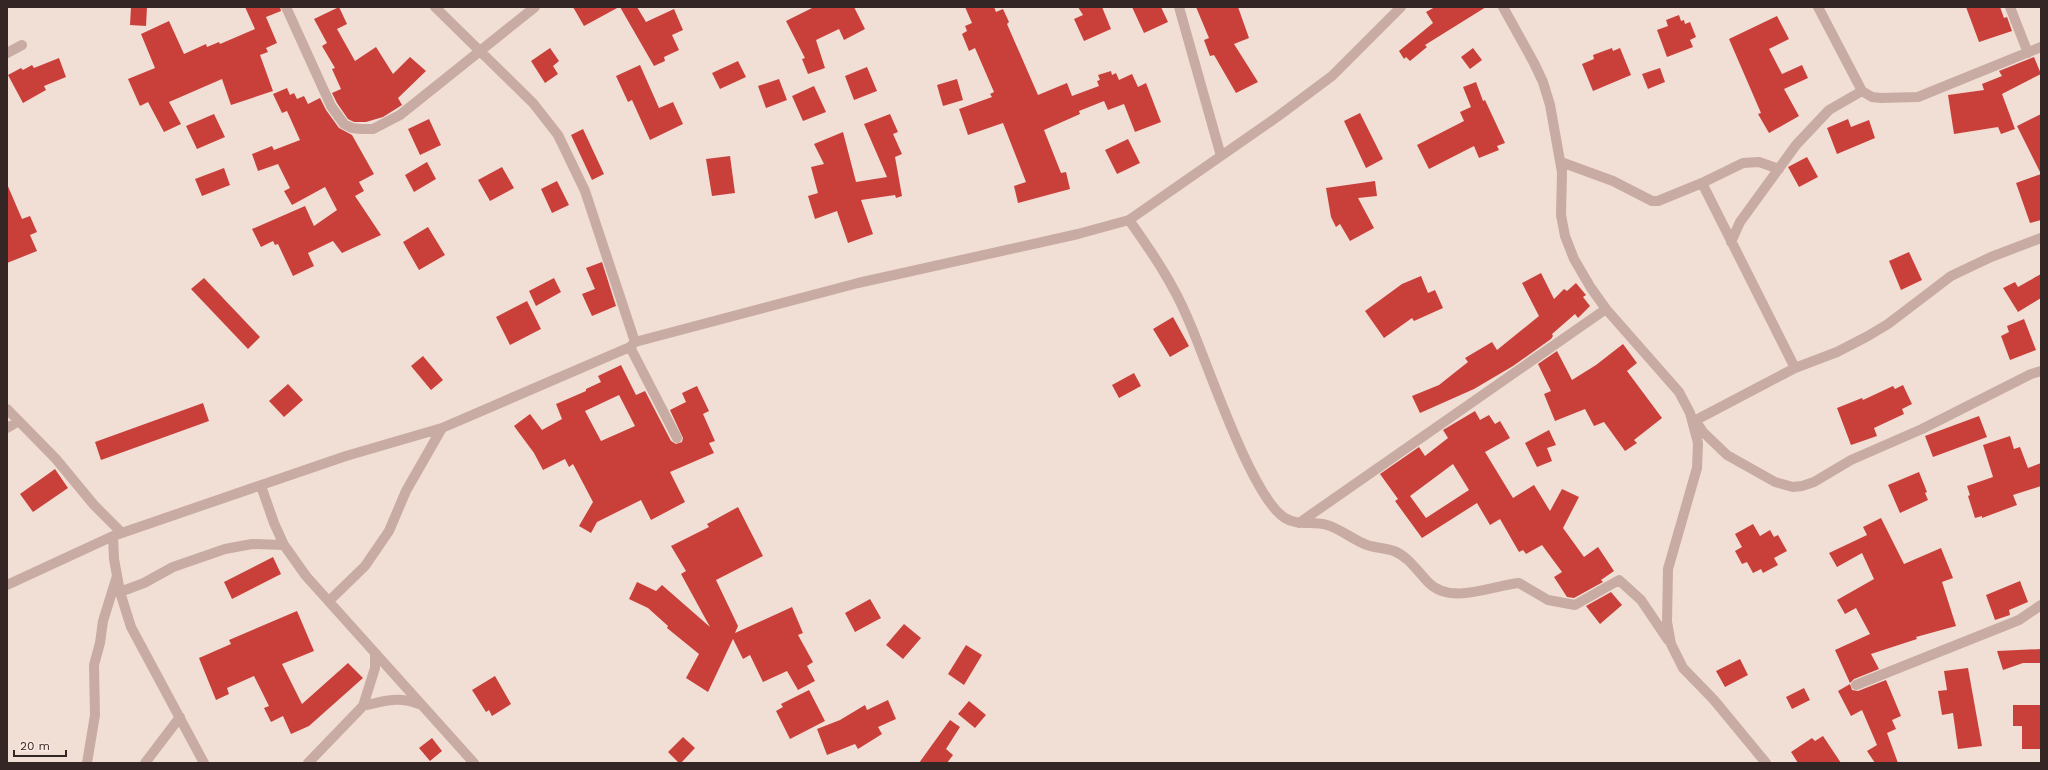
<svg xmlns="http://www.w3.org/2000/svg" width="2048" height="770" viewBox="0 0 2048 770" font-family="'Work Sans',sans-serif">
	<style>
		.building { fill: #c9403b; fill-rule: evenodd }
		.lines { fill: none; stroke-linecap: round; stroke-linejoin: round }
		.minor { stroke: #c8aba2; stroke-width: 10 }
	</style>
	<rect width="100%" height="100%" fill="#f1ded5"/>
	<!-- building -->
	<path class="building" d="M131,7H147L146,26L130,25Z
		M245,7H280L281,11L266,17L277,43L266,48L268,52L260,55L273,91L231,105L222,79L169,102L181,124L164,132L148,102L140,106L128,79L155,68L141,34L169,21L184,54L206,44L207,47L219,42L220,44L255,29Z
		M339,7L347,24L337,29L355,61L376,47L393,74L410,57L426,71L398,98L402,105L383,117L366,122H354L348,119L337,103L332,93L341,89L332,69L335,68L322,46L327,43L314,19Z
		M573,7H619L584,26Z
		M620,7H637L646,22L674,9L683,30L672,35L679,50L664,57L665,61L654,66Z
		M814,7H854L865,29L844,40L839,29L816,40L825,68L808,74L802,59L805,58L786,21Z
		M965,7H994L996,12L1003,9L1009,22L1007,24L1038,95L1067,83L1072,96L1099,86L1097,81L1100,80L1098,75L1111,71L1112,75L1116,73L1119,80L1132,74L1138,87L1146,83L1161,122L1135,132L1124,104L1108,110L1104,101L1079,111L1080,114L1044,130L1061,173L1066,172L1070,189L1018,203L1014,186L1026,182L1003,123L968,135L959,109L992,97L990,94L994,92L975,48L969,51L962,34L967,31L965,26L972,23Z
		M1078,7H1102L1111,29L1084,41L1074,19L1083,15Z
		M1132,7H1161L1168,22L1144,33Z
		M1196,7H1238L1249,38L1234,44L1258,82L1236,93L1214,55L1210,56L1204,40L1209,38Z
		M1435,7H1486L1425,45L1427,47L1410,61L1406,57L1404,59L1399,51L1433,23L1426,12Z
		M1966,7H2000L2004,18L2007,17L2012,31L1979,42Z
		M1679,15L1681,21L1684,20L1685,24L1690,22L1696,37L1690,40L1693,47L1667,57L1657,30L1668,26L1666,20Z
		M1777,16L1789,39L1769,49L1782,74L1802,65L1808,78L1784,89L1799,116L1769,133L1758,114L1761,113L1729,39Z
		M550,48L559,61L553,66L558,74L545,83L531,61Z
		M1473,48L1482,60L1470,69L1461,57Z
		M1612,48L1613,51L1620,48L1631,75L1593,91L1582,64L1594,59L1593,55Z
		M2034,57L2041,74L2002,94L2015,129L2001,134L1998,127L1954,134L1948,95L1984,90L1982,84L2002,76L1999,71Z
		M59,58L66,77L44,86L46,90L23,103L8,75L21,68L23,70L32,65L34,68Z
		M738,61L746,77L720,89L712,73Z
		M640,65L659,108L673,102L683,124L650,140L632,100L628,102L616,76Z
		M867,67L877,91L854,100L845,76Z
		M1660,68L1665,82L1648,89L1642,74Z
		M779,79L787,100L766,108L758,86Z
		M957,79L963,100L943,106L937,85Z
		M1476,82L1483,101L1485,100L1505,143L1497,146L1499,150L1479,158L1474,146L1429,169L1417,145L1464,121L1460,112L1471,107L1463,87Z
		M814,86L826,112L803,121L792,96Z
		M287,88L290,95L294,93L297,99L304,96L308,104L320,98L326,110L339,128L352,135L374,174L359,182L364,191L355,196L381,235L342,253L333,241L308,253L314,266L293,276L278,244L275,245L273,241L261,247L252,229L305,206L314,226L337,210L325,187L292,205L284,191L290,188L278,164L258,171L252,154L272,146L274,150L300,140L287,111L282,113L273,94Z
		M1360,113L1383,159L1366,168L1344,121Z
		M214,114L225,137L197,149L186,126Z
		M890,114L898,132L893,134L902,154L895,157L902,196L896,198L895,195L861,200L873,234L848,243L837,211L815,219L808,196L818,193L811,167L824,164L814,144L843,132L856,182L887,177L864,124Z
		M2041,114V220L2030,223L2016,183L2041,174L2017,126Z
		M429,119L441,145L420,155L408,129Z
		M1848,119L1851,127L1869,120L1875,138L1837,154L1827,128Z
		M583,129L604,174L592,180L571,135Z
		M1128,139L1140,163L1117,174L1105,150Z
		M730,156L735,193L712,196L706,159Z
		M1807,157L1818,177L1799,187L1788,167Z
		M427,162L436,179L414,192L405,175Z
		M502,167L514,188L490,201L478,180Z
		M224,168L230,185L202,196L195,179Z
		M557,181L569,205L552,213L541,189Z
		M1375,181L1377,196L1358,198L1374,228L1350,241L1340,224L1336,227L1331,217L1326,188Z
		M7,184L22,219L30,216L37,232L30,235L37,251L7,263Z
		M428,227L445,255L419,270L403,242Z
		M1909,252L1922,280L1901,290L1889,261Z
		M602,262L616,306L592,316L582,294L595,289L586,268Z
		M1541,273L1554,299L1564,289L1567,291L1576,283L1586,295L1583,297L1590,306L1578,318L1575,314L1552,334L1553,336L1551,339L1513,366L1474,389L1420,413L1412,396L1439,385L1468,362L1465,358L1492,342L1497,350L1539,316L1522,283Z
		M2041,274V298L2018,312L2003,288L2015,282L2018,287Z
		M1421,276L1428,293L1435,290L1443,308L1414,321L1412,318L1384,338L1365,311L1402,284Z
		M204,278L260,337L248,349L191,289Z
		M554,278L561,292L536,306L529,291Z
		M527,301L541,329L510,345L496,317Z
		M1173,317L1189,346L1170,357L1153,329Z
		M2024,319L2036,350L2010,360L2001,336L2009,332L2007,326Z
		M1623,344L1637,363L1627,371L1662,418L1634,440L1637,443L1625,451L1604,422L1594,426L1585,409L1555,421L1544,394L1551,391L1538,364L1557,351L1572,380L1596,365Z
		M423,356L443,380L431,390L411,366Z
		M621,365L636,395L645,391L671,441L676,444L682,442L683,438L670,410L686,402L682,393L697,386L709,411L703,414L715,441L709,443L714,453L670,472L685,502L651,520L641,500L597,522L591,533L579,526L593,502L573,464L569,467L565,459L543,470L534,453L514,426L530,414L542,430L562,419L556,404L586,391V389L601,382L598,376ZM619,395L635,426L601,441L585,411Z
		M1134,373L1141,386L1119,398L1112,385Z
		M288,384L303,400L284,417L269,401Z
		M1903,385L1912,404L1902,409L1904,414L1874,428L1877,436L1851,445L1837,408L1862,398L1863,400L1893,386L1895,389Z
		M203,403L209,421L101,460L95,442Z
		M1475,411L1480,420L1489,415L1495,424L1500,421L1510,438L1485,452L1513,498L1534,485L1550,511L1562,489L1579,497L1563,528L1584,557L1598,547L1614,571L1601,580L1603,582L1574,598L1567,597L1554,577L1562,572L1542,545L1526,554L1523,550L1519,552L1500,519L1490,525L1477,503L1422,538L1395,501L1398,499L1380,474L1419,447L1425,456L1448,438L1443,430ZM1453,464L1469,490L1426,518L1410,496Z
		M1979,416L1987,437L1933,457L1925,436Z
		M1549,430L1556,445L1547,448L1552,461L1537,467L1525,443Z
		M2010,436L2014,449L2020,447L2028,468L2041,463V486L2013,495L2017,505L1982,518V516L1975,518L1968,496L1970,495L1967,486L1993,477L1983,445Z
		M55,469L68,488L33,512L20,494Z
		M1919,472L1927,492L1925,493L1928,500L1900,513L1888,485Z
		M738,507L763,556L716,580L738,626L735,633L792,607L803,633L798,635L813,662L807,666L815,681L798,690L787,671L763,682L750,655L743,659L733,639L708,692L686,678L699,654L667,628L668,626L648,608L629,599L637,582L656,591L662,585L710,627L681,574L686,571L671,546L709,527L707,524Z
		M1881,518L1904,564L1941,548L1953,578L1942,582L1956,626L1916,637L1917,639L1871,654L1879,669L1854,679L1850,683L1835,650L1870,634L1856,608L1845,614L1837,600L1874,579L1862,553L1837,567L1829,553L1867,535L1863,527Z
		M1753,524L1760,536L1770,530L1774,537L1778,535L1787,551L1774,558L1778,565L1763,573L1761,569L1753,573L1747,562L1742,564L1735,551L1742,547L1735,534Z
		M273,557L281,574L232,599L224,582Z
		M2020,581L2028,602L2009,610L2010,615L1995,620L1986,595Z
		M1611,592L1622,605L1600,624L1586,606Z
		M870,599L881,618L855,632L845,613Z
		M297,611L314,651L282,664L302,704L348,663L363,678L309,726L291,734L283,716L271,722L264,708L269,706L254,676L227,688L229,694L216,700L199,658L231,644L229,640Z
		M904,624L921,638L903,659L886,645Z
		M966,645L982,655L964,685L948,674Z
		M2041,649V663H2023L2003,670L1997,651Z
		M1740,659L1748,675L1725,687L1716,671Z
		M1968,668L1982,746L1958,749L1953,713L1942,715L1938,691L1947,690L1944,671Z
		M495,676L511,704L492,716L489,710L486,712L472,690Z
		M1886,680L1901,716L1892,720L1896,729L1887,733L1898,763H1875L1867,751L1877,745L1862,710L1851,716L1838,691L1850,684L1852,690L1858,691Z
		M1804,688L1810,700L1792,709L1786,697Z
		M809,690L825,721L790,739L776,711L783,707L781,704Z
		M888,700L896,719L878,727L882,734L858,749L855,744L827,755L817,729L840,720L865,705L867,710Z
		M969,701L986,715L975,728L958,714Z
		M2013,705H2041L2040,749H2022V726H2013Z
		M950,720L960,727L946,749L953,755L947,763H919Z
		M1823,736L1841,763H1798L1791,752L1812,738L1815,741Z
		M683,737L695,748L681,763H679L668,752Z
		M432,738L442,751L430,761L419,748Z"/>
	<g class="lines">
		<!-- minor -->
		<path class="minor" d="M286,7L331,106L344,124L352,128L361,129H373L400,115L535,7
			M435,7L533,103L558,135L585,191L635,342
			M1179,7L1221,156
			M1503,7L1534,63L1543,82L1550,105L1562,172L1561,215L1565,236L1574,259L1591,288L1606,309L1679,392L1690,413L1698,443L1697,468L1668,569L1667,622L1671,644L1683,668L1714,700L1766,763
			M1818,7L1862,91L1872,97L1881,98L1918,97L2041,47
			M2010,7L2028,53
			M7,53L22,45
			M1561,162L1613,181L1652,201H1658L1702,183L1743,163L1759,162L1779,169
			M1702,183L1795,368
			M1129,220C1151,251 1173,283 1188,319C1207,361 1251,497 1285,518C1297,526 1313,521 1327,525C1341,529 1353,540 1367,545C1376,548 1385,548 1394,551C1409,557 1418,572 1429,583C1451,605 1491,586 1519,583L1548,600L1575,605L1619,580L1641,600L1668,640
			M1731,242L1740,222L1796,145L1829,110L1862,91
			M630,347L677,438
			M7,409L56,459L94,505L122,533
			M1695,420L1703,432L1727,455L1775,482L1793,487L1802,486L1814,482L1851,460L1922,429L2031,374L2041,371
			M1696,420L1795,368L1837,352L1868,336L1888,324L1951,276L1991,257L2041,238
			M7,428L19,421
			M261,486L274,523L284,545L306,576L474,763
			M1299,523L1606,309
			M113,536L114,559L120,592L131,627L204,763
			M7,585L113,536L346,456L442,428L630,347L635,342L858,283L1078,234L1129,220L1277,117L1332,76L1401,7
			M120,592L144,583L173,567L225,549L252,544L284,545
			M329,601L365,566L389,531L406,491L442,428
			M1856,685L2019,620L2041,605
			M363,706C383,701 399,696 419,704
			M87,763L95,715L94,665L100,643L103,621L117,576
			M145,763L180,717
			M308,763L363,706L375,668V653"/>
	</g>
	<!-- border -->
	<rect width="2048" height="770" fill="none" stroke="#332624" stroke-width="16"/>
	<!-- scale -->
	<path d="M14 750v6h52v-6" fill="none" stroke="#332624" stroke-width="2"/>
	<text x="20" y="750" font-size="12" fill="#332624" stroke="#f9e9e1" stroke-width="3" paint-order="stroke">20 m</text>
</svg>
